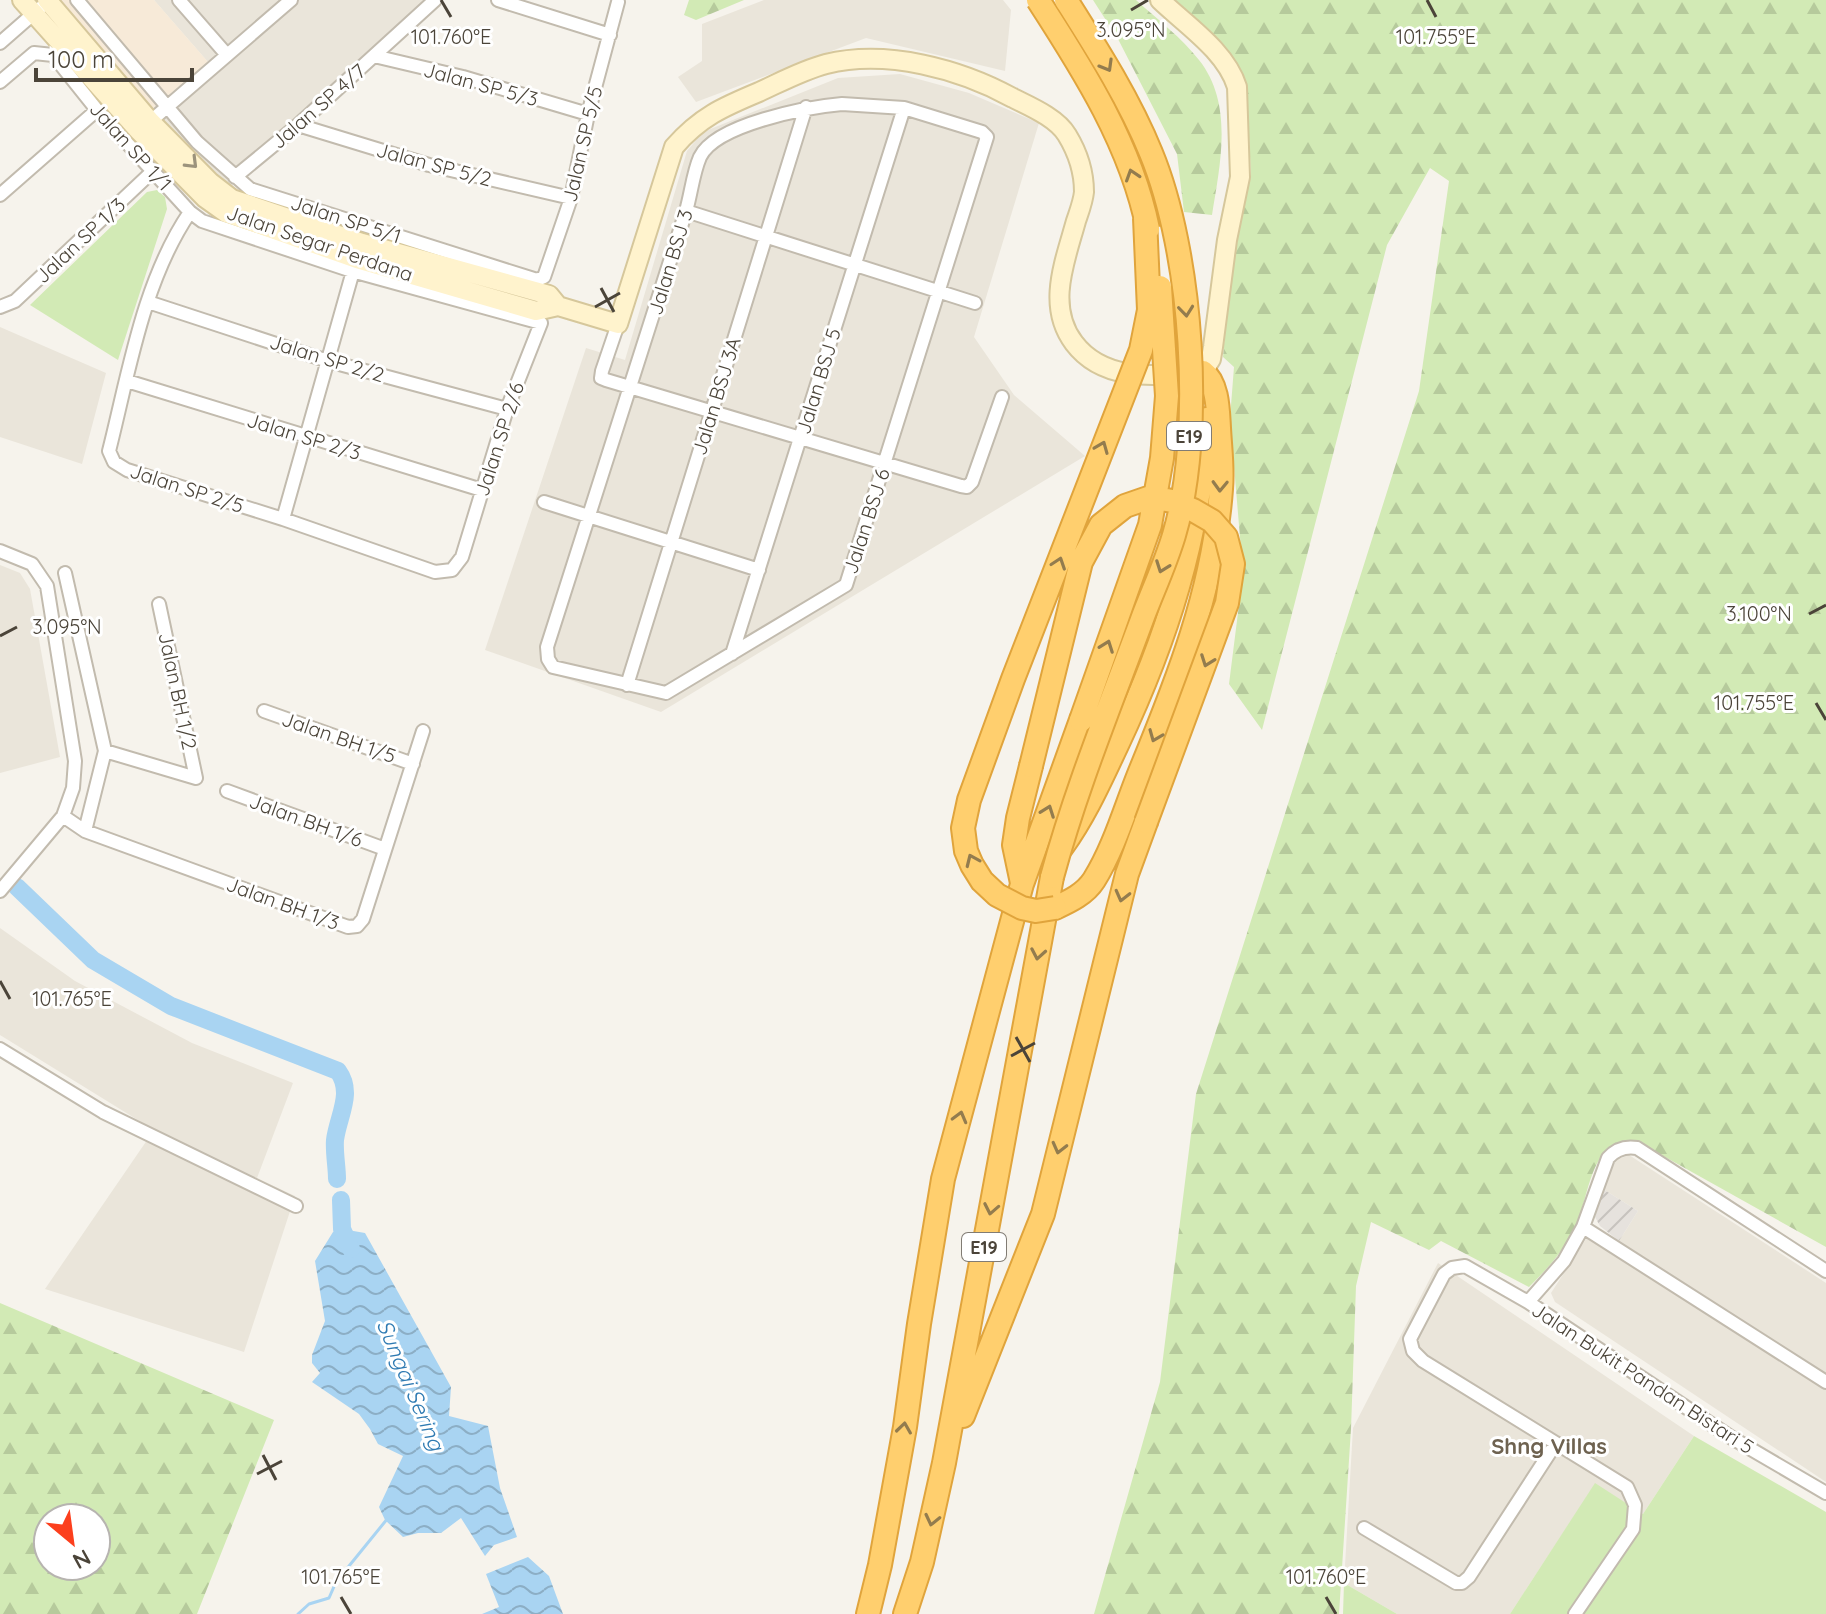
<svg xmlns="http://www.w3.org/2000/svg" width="1826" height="1614" viewBox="0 0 1826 1614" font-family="Quicksand,sans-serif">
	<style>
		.residential { fill: #eae5da }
		.commercial { fill: #f7ead8 }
		.industrial { fill: url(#industrial-furrows) }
		.green { fill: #d2eab5 }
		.forest { fill: url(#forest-firs); fill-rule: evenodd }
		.water { fill: url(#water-waves) }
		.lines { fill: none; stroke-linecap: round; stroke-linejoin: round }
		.stream { stroke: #a9d4f2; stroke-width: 3 }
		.river { stroke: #a9d4f2; stroke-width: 18 }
		.street-casing { stroke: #c2bbae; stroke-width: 16 }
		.secondary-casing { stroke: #d6c79b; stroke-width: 22 }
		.highway-casing { stroke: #e0a43c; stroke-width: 26 }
		.street { stroke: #fff; stroke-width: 12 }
		.secondary { stroke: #fff3cd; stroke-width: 18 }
		.highway { stroke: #ffcf6e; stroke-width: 22 }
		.highway-bridge-casing { stroke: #e0a43c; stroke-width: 26; stroke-linecap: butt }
		.highway-bridge { stroke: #ffcf6e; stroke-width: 22 }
		.oneway { stroke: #937c4e }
		.oneway2 { stroke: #9c937c }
		.ticks { fill: none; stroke: #4b4439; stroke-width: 3 }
		.labels { text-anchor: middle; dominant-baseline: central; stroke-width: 6; stroke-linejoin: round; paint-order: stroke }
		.shield { fill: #fff; stroke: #817c74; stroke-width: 2 }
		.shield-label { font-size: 18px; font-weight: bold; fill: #4b4439 }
		.street-label { font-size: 20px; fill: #4b4439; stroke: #fff }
		.water-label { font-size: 22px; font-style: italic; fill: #2e7ab2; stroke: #fff }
		.neighbourhood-label { font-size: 22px; font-weight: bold; fill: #6e6250; stroke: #fff }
		.ticks-label { font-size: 20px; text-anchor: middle; fill: #4b4439; stroke: #fff; stroke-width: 6; stroke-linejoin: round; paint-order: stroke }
	</style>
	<defs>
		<pattern id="industrial-furrows" width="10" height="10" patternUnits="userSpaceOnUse" patternTransform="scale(2)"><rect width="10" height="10" fill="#e6e2dd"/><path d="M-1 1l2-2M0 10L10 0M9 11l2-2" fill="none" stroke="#c7c3be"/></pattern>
		<pattern id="forest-firs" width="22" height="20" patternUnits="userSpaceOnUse" patternTransform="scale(2)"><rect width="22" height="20" fill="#d2eab5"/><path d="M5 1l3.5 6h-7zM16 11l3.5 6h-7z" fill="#b6ca9c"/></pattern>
		<pattern id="water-waves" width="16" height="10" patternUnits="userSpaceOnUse" patternTransform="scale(2)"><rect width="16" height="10" fill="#a9d4f2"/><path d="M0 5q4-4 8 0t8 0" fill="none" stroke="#8caec5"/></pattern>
	</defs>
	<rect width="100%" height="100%" fill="#f6f3ec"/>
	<!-- residential -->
	<path class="residential" d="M154,0H444L231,187L151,110L208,62Z
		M764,0H1003L1011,10L1005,71L866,38L696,102L678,77L702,61V24Z
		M900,74L969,93L1039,123L974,337L1014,395L1085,456L661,712L485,650L586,348L625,360L687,151L703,132L838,78Z
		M0,327L106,373L82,464L0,437Z
		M0,565L20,573L30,589L60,757L0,773Z
		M0,928L75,981L192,1043L293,1083L257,1178L295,1196L244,1352L45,1289L154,1130L0,1035Z
		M1629,1155L1826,1283V1375L1619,1241L1638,1211L1603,1189L1614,1161Z
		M1593,1238L1826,1389V1482L1555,1302L1551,1293L1586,1239Z
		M1438,1263L1694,1436L1643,1514L1595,1484L1510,1614H1397L1344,1583L1353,1428Z"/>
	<!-- commercial -->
	<path class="commercial" d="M55,0H154L208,62L151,110Z"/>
	<!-- industrial -->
	<path class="industrial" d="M1603,1189L1638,1211L1619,1241L1600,1226L1595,1217Z"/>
	<!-- green -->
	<path class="green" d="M157,190L165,197L167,209L118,360L30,305L147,192Z
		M1694,1436L1826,1512V1614H1510L1595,1483L1643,1514Z
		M1344,1583L1397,1614H1343Z"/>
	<!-- forest -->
	<path class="forest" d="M689,0H744L696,20L684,15Z
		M1093,0H1136C1157,19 1182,38 1199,60C1234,104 1220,165 1212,215L1184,212L1177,154L1118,39Z
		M1168,0H1826V1247L1640,1143C1588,1136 1592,1192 1575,1227C1563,1252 1548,1268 1529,1287L1441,1241L1429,1250L1371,1222L1356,1286L1351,1429L1339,1614H1094L1160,1382L1196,1094L1419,391L1449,181L1430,168L1387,245L1262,730L1229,684L1243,573L1230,418L1234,367L1223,357L1232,246L1251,175L1246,81Z
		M0,1303L274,1420L197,1614H0ZM48,1518H96V1566H48Z"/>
	<!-- water -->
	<path class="water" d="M342,1229L365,1233L451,1387L449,1416L488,1426L500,1488L517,1537L494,1545L485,1556L461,1518L441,1533H418L403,1537L385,1520L379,1507L403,1456L378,1444L370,1429L359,1414L312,1382L320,1373L312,1363V1355L325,1321L315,1261L333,1232Z
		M528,1557L549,1576L563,1614H482L499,1607L486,1574Z"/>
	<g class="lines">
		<!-- stream -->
		<path class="stream" d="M298,1614L309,1604L329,1598L336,1582L388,1518"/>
		<!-- river -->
		<path class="river" d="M17,887L93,960L171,1006L338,1071C354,1093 338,1116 335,1140C334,1152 337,1167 337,1179
			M341,1200L342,1229L351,1249"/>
		<!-- street casing -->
		<g class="street-casing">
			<path id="street" d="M77,0L197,142L250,189L537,280L544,277L571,198L588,114L618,2
				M179,0L227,55
				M498,0L610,35
				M0,43L40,8
				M374,56L463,77L588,114
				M0,82L34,53L53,55L97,110L190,212L202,221L352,271L541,323L507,409L462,557L452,570L435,572L283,519L127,470L114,462L109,451C129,372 143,281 190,212
				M842,104L904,108L982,132L987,137L846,585L666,693L553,667L548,659L547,647L686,211C691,194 693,173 700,157C716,124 808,107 842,104Z
				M298,125L429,165L571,198
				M145,126L291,0
				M235,177L298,125L435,0
				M0,195L97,110
				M686,211L975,303
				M148,302L328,361L507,409
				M0,307L15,301L154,170
				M618,324L602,371L601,378L606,380L961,486L967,487L972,482L1002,397
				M127,381L482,490
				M544,502L759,570
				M283,519L355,264
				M0,551L32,564L47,586L75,761L73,788L63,816L0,891
				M65,573L105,751L85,831
				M732,654L904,108
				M627,685L806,107
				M264,711L413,764
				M105,751L196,778L159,604
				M227,791L385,849
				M63,816L85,831L348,927L357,926L363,919L423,731
				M0,1049L103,1112L296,1206
				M1583,1227L1826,1382
				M1528,1302L1564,1261L1583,1227L1608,1158C1616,1149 1625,1146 1637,1148L1826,1271
				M1364,1528L1456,1583H1462L1469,1577L1556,1443
				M1575,1614L1633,1529L1635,1505L1627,1487L1423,1361L1413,1351L1410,1339L1444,1274L1452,1268L1465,1266L1528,1302L1732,1438L1826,1493"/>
		</g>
		<!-- secondary casing -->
		<g class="secondary-casing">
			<path id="secondary" d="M22,0L139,131L205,198L226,213L357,259L536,311L558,306L618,324L674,147C700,117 723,107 759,92C781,82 803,70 826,64C887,49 960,69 1013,98C1031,107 1057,118 1067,135C1078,153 1084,171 1084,192C1083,202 1079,212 1076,221C1065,261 1046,306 1074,343C1105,384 1159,375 1203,372
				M47,0L150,121L210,182L232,199L362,243L549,295L558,306
				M1160,0C1186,25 1226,51 1237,87L1240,177L1227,240L1213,347L1211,359L1203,372"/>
		</g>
		<!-- highway casing -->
		<g class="highway-casing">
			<path id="highway" d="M1062,847C1085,815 1100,781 1117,745C1166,641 1201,535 1206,419
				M1022,883L1014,845L1018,818L1031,766
				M1055,908C1070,901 1085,894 1094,880C1114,848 1125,809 1139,774C1177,682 1214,589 1221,489C1223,469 1220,448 1219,428C1218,411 1218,383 1203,372
				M963,1416L1043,1214L1127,874L1146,822
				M868,1614L880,1565L905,1427L919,1324L943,1179L1022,884L1081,720
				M905,1614L922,1562L944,1463L1052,877"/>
		</g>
		<!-- street -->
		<use href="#street" class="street"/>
		<!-- secondary -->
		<use href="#secondary" class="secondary"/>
		<!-- highway -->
		<use href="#highway" class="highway"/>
		<!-- highway-bridge casing -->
		<g class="highway-bridge-casing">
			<path id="highway-bridge" d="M1038,0C1084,71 1131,145 1148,229
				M1081,720L1150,525L1162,458L1167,396L1160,287
				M1031,766L1081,562L1101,525L1125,506L1151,497L1172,501L1193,510L1212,521L1226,537L1233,564L1227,603L1146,822
				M1052,877C1076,788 1112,701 1144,614C1154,588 1166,562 1174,535C1205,432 1192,252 1151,153C1129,99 1097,49 1066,0
				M1055,908L1036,911L1022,908L997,895L982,881L972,865L966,851L963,828L969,800L1013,679L1141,350L1149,310L1145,218"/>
		</g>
		<!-- highway-bridge -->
		<use href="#highway-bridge" class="highway-bridge"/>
	</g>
	<!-- one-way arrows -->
	<defs><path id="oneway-chevron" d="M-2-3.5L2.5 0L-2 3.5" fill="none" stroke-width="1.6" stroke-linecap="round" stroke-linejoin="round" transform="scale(2)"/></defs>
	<g class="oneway">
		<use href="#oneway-chevron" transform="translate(1107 66) rotate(60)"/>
		<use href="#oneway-chevron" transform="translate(1132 175) rotate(-108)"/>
		<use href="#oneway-chevron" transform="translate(1186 311) rotate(84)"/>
		<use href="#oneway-chevron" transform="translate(1102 447) rotate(-68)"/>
		<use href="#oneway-chevron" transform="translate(1220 486) rotate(92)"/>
		<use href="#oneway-chevron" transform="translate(1059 563) rotate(-71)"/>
		<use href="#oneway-chevron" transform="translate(1162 567) rotate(110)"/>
		<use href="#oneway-chevron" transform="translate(1107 646) rotate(-70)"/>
		<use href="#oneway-chevron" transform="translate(1207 661) rotate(110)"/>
		<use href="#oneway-chevron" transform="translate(1155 736) rotate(112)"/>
		<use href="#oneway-chevron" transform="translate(1048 811) rotate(-70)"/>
		<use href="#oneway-chevron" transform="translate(972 860) rotate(-114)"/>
		<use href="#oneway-chevron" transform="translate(1122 896) rotate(104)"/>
		<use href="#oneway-chevron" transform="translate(1038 954) rotate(100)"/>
		<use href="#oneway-chevron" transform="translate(960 1117) rotate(-75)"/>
		<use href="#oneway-chevron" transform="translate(1059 1148) rotate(104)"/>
		<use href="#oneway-chevron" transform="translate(991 1209) rotate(101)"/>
		<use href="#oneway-chevron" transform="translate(904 1428) rotate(-82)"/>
		<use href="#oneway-chevron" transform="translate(932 1520) rotate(103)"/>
	</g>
	<use class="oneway2" href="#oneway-chevron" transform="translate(192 163) rotate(45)"/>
	<!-- ticks -->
	<path class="ticks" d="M441,0L451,17M1427,0L1436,17M1131,10L1148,0M601,288L614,312M595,307L620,293M1809,614L1826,605M0,636L17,627M1816,703L1826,720M0,981L10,999M1016,1037L1030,1062M1011,1056L1035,1043M263,1455L276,1480M257,1474L282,1461M341,1597L351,1614M1326,1597L1336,1614"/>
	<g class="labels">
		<!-- shield labels -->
		<g class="shield">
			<rect x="1167" y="422" width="44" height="28" rx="6"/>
			<rect x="962" y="1233" width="44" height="28" rx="6"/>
		</g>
		<g class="shield-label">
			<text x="1189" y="436">E19</text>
			<text x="984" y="1247">E19</text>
		</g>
		<!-- street labels -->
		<g class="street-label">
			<text transform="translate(481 84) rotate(15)">Jalan SP 5/3</text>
			<text transform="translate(318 106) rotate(-41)">Jalan SP 4/7</text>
			<text transform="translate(582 144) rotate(-77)">Jalan SP 5/5</text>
			<text transform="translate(131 146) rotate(48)">Jalan SP 1/1</text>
			<text transform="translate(434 164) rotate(15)">Jalan SP 5/2</text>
			<text transform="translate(346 219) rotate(18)">Jalan SP 5/1</text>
			<text transform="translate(80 240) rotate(-43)">Jalan SP 1/3</text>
			<text transform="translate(320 243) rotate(19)">Jalan Segar Perdana</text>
			<text transform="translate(670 262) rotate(-73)">Jalan BSJ 3</text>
			<text transform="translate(327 358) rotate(17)">Jalan SP 2/2</text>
			<text transform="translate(818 381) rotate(-73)">Jalan BSJ 5</text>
			<text transform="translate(716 396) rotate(-73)">Jalan BSJ 3A</text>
			<text transform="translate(304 436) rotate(17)">Jalan SP 2/3</text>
			<text transform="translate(499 439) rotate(-72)">Jalan SP 2/6</text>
			<text transform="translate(187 488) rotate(18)">Jalan SP 2/5</text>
			<text transform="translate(866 521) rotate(-72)">Jalan BSJ 6</text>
			<text transform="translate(178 691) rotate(78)">Jalan BH 1/2</text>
			<text transform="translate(339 737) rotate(19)">Jalan BH 1/5</text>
			<text transform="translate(306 820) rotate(20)">Jalan BH 1/6</text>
			<text transform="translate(283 903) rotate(20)">Jalan BH 1/3</text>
			<text transform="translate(1643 1378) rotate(33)">Jalan Bukit Pandan Bistari 5</text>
		</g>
		<!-- water labels -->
		<g class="water-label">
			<text transform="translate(411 1385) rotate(67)">Sungai Sering</text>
		</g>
		<!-- neighbourhood labels -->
		<g class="neighbourhood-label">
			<text x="1549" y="1446">Shng Villas</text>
		</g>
	</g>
	<g class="ticks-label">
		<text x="1131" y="37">3.095°N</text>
		<text x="451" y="44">101.760°E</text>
		<text x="1436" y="44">101.755°E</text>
		<text x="1759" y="621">3.100°N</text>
		<text x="67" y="634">3.095°N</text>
		<text x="1754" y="710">101.755°E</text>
		<text x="72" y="1006">101.765°E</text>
		<text x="341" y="1584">101.765°E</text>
		<text x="1326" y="1584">101.760°E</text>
	</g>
	<!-- north arrow -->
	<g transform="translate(72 1542) rotate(151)"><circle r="38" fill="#ffffff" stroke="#b7b4b0" stroke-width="2"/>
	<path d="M0-6L14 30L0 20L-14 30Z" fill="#fc3f1d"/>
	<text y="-12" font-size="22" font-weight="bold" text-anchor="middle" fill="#4b4439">N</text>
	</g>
	<!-- scale -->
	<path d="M36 68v12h156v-12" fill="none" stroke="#4b4439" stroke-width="4"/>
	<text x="48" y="68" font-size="24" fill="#4b4439" stroke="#ffffff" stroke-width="6" paint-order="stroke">100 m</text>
</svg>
